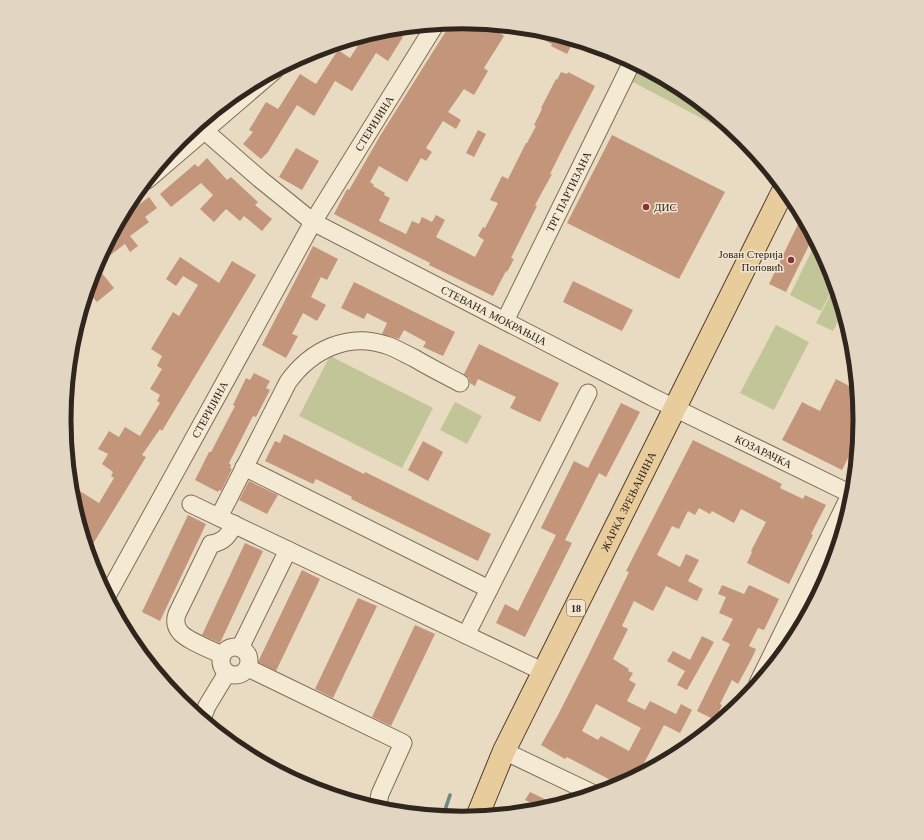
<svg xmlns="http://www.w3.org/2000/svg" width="924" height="840" viewBox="0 0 924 840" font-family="'Times New Roman',serif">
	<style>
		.green { fill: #c2c597 }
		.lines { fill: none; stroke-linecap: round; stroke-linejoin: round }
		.stream { stroke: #6c887f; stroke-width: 3.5 }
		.building { fill: #c3957b; fill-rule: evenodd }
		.minor-casing { stroke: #806c5b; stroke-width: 19 }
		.major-casing { stroke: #4e3c2f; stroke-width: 24 }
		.minor { stroke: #f4e9d3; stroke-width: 17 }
		.major { stroke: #e8cc9c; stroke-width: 22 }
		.poi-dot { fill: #893137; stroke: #f1e5d0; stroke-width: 1.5 }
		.labels { text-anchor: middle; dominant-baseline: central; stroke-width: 3; stroke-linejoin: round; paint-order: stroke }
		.shield { fill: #f1e5d0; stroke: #6b5f53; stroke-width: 1 }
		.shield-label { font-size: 10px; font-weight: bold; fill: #31261d }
		.street-label { font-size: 11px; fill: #31261d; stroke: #f1e5d0 }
		.poi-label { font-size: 11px; fill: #31261d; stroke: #f1e5d0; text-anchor: start }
		.rim { fill: none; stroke: #31261d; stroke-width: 5 }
	</style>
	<rect width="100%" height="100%" fill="#e8dbc1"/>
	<!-- green -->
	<path class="green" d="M637,65L683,89L745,141L629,80Z
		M815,244L818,246L830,268L835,284L821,311L790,295Z
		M835,286L843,312L833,331L816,323Z
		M776,325L809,342L774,410L740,393Z
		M330,356L433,408L402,468L299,416Z
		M455,402L482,416L467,444L440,430Z"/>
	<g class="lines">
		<!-- stream -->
		<path class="stream" d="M443,816L450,795"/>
	</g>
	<!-- building -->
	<path class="building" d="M462,22L487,24L504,36L484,68L488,71L474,95L464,89L448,112L461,120L456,129L443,121L426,148L432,152L426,161L421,158L407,182L379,166L370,182L374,185L373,186L385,193L384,195L390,198L379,221L406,234L412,221L419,224L422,217L432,222L436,215L445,220L436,237L475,257L484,240L478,236L483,227L485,228L498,203L490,200L502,176L508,179L526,143H527L536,126L534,125L542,109L541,108L556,79L557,80L561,72L567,74L568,72L595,86L565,144L550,174H552L535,205L537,206L511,258L514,259L507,272L506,271L493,296L429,265L430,263L334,214L347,189L349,190L380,136L451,23Z
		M391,29L403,37L388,61L376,53L352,91L335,81L314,116L297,105L268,152L261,159L243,144L253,132L249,130L266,102L278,109L300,74L316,84L338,50L350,58L364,36Z
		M528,29L540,30L574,40L567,54L551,46L552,44L527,31Z
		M478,130L486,134L474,157L466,153Z
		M612,135L725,192L679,279L567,223Z
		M296,148L319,161L302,190L279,177Z
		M207,158L227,180L231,177L258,202L255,205L272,219L262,231L244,216L240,221L226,209L214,222L200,209L213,195L201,183L171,207L160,194L195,164L198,167Z
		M149,197L157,208L145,217L149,222L130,236L138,246L130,252L125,244L96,266L114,288L97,302L87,291L94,267L120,219Z
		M802,216L813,237L786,292L769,284Z
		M313,246L338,259L327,280L321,277L311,297L326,305L317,321L303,313L292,334L298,336L286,358L262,345Z
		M180,257L219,283L232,261L256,275L162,431L160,429L142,455L146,457L88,552L72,497L70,485L99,503L114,478L111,476L113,472L102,464L108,454L98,449L109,431L119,437L125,427L140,436L160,403L157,401L160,395L150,389L162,369L157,366L162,356L151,349L173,312L179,316L198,285L183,276L176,286L166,279Z
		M573,281L633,310L622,331L563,302Z
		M354,282L455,332L443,356L423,347L426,342L404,330L399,339L382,334L387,323L367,313L364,319L341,308Z
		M479,344L559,383L540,422L510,408L516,397L478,379L475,386L470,383L469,378L464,374Z
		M254,373L270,381L266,388L270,390L256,417L253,416L229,463L231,465L230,468L232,469L221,491L219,490L218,492L195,480L209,452H211L235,406L233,405L246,378L250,380Z
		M836,379L857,390L860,420L858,438L842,470L782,440L802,402L820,411Z
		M621,403L640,412L606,477L599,473L565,540L572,543L525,637L496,623L505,604L518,611L556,535L541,528L574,461L588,468Z
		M284,434L364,474L365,472L491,534L478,561L351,499L352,497L316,479L313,484L265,461L275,441L280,443Z
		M693,440L782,484L780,488L803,499L805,495L826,505L811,534L813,535L808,545L789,584L747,563L752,552L751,551L766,522L741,509L734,523L712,511L710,514L699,508L695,515L688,511L679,529L672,526L657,555L680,567L686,554L699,560L688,581L703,589L697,601L666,586L653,611L634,601L622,626L628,629L613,659L629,669L628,671L633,673L629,680L636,684L627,701L645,710L650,701L676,714L681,704L692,710L680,733L664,725L642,767L647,770L620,785L567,757L565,759L541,745L558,715L587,658L629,572L626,571ZM596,704L641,728L629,751L601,736L598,740L582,731Z
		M423,441L443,452L428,481L408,470Z
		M249,481L278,495L267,514L239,500Z
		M188,515L206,524L160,621L142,612Z
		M245,543L263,551L220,643L202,635Z
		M302,570L320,579L276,671L258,662Z
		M722,585L744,594L749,585L779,599L764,630L758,628L749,646L756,649L752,658L738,684L732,680L720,704L722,705L715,720L697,711L730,644L722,640L733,619L719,613L726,597L718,594Z
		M358,598L377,606L333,698L315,689Z
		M415,625L435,634L391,726L372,717Z
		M702,636L714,642L687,690L677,685L685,671L667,661L673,651L690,660Z
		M530,792L557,805L544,809L525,800Z"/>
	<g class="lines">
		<!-- minor casing -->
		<g class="minor-casing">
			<g id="minor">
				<path id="s1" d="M205,131L260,179L313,222L652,397L853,495"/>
				<path d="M147,180L274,71"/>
				<path id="s2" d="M505,321L632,62"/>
				<path d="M244,467L489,589"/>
				<path d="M191,504L544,672"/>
				<path d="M219,517L288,382C311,350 348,332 386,345C396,348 405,354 414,358C429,367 445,375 460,383"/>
				<path id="s3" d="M107,596L313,222L435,25"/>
				<path d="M466,635L588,393"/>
				<circle cx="235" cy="661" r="14"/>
				<path d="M240,648L288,550"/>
				<path d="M222,655C212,650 186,640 180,632C175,626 175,620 177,614L211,544C224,542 229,535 234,524"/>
				<path d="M248,668L403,743L380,794L377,808"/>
				<path d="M758,683L853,489"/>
				<path d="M202,719L207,706L227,673"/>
				<path d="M504,751L594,794"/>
			</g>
		</g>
		<!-- major casing -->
		<g class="major-casing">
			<g id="major">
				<path id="s4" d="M477,817L504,751L784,189"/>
			</g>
		</g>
		<!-- minor -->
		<use href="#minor" class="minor"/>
		<!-- major -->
		<use href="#major" class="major"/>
	</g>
	<!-- markers -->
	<g class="poi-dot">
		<circle cx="646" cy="207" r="4"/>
		<circle cx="791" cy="260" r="4"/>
	</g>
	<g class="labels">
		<!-- shield labels -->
		<rect class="shield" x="567" y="600" width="18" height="16" rx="3"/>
		<g class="shield-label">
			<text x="576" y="608">18</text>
		</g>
		<!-- street labels -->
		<g class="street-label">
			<text stroke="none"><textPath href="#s3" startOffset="543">СТЕРИЈИНА</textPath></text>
			<text stroke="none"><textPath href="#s2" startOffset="144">ТРГ ПАРТИЗАНА</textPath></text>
			<text stroke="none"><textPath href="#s1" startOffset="345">СТЕВАНА МОКРАЊЦА</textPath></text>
			<text stroke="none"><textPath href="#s3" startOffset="213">СТЕРИЈИНА</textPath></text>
			<text stroke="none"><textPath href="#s1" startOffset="647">КОЗАРАЧКА</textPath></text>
			<text stroke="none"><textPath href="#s4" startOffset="350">ЖАРКА ЗРЕЊАНИНА</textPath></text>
		</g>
		<!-- poi labels -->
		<g class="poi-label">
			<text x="654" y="207">ДИС</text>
			<text x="783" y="254" text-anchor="end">Јован Стерија<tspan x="783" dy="13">Поповић</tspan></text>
		</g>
	</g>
	<!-- crop -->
	<path d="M0 0H924V840H0ZM71 420a391 391 0 1 1 782 0a391 391 0 1 1-782 0Z" fill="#e2d6c2" fill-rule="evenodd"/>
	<path class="rim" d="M71 420a391 391 0 1 1 782 0a391 391 0 1 1-782 0Z"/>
</svg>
